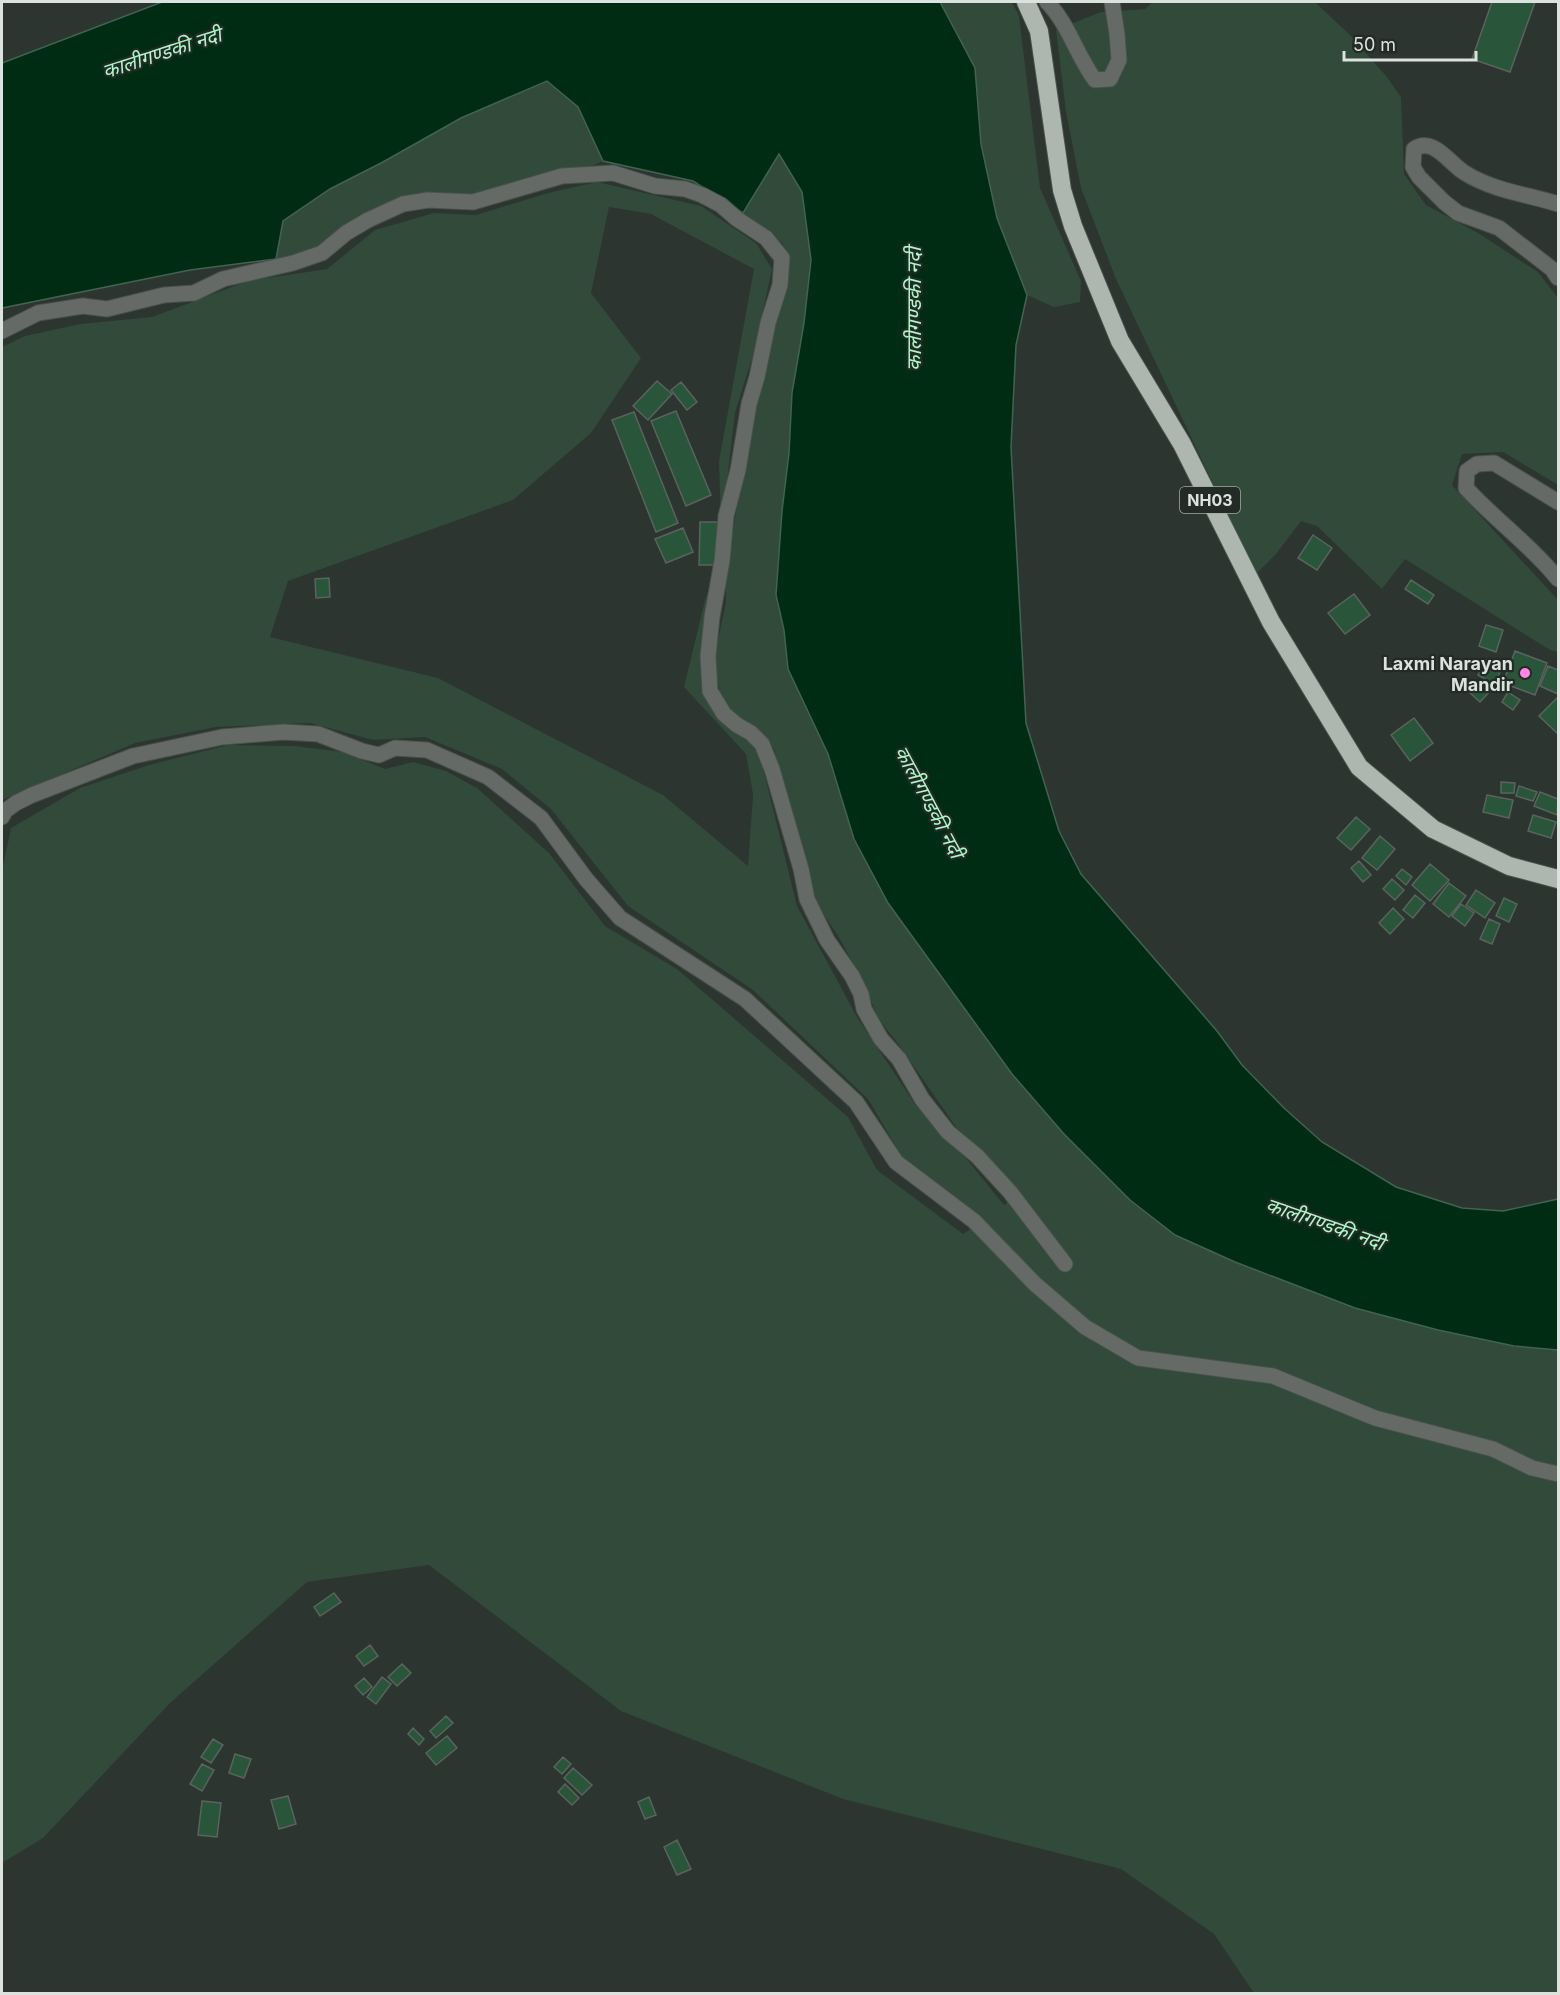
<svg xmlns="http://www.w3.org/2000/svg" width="1560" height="1995" viewBox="0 0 1560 1995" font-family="Inter,'Noto Sans Devanagari',sans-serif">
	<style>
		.green { fill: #314a3a; fill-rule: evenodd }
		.water { fill: #002c14; stroke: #426351; stroke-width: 1.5 }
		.building { fill: #29553b; stroke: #5a635d; stroke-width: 1.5 }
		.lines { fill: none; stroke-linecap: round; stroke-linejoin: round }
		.minor-casing { stroke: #48514b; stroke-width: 17 }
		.highway-casing { stroke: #48514b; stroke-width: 20 }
		.minor { stroke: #666a67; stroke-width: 15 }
		.highway { stroke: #adb7b0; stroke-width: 18 }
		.poi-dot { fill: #fc86e4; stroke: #222b25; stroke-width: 2 }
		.labels { text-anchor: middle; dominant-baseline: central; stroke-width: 4.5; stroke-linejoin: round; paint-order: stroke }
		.shield { fill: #222b25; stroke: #a4aba6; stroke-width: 1.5 }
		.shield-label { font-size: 16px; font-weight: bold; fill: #dce2de }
		.poi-label { font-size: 18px; font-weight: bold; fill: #dce2de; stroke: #222b25; text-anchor: end }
		.water-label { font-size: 20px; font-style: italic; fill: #aef7c7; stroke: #222b25 }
	</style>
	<rect width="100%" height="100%" fill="#2c352f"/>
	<!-- green -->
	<path class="green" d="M940,2H1012L1019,16L1040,188L1081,281L1080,302L1054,307L1027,295L997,218L981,144L975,68Z
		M1153,2H1315L1350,35L1387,77L1401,97L1404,174L1426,205L1478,233L1538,272L1558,298V485L1503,452L1462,454L1452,485L1558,600V652L1550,650L1405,559L1382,589L1317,526L1301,521L1276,554L1256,574L1116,279L1081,188L1066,112L1056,30L1101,12L1145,9Z
		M547,81L578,107L603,161L589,167L524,179L471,197L408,195L361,215L313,250L288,258L276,259L283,221L330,189L383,162L461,118Z
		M779,154L802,192L811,260L804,323L792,393L789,453L782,511L776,596L784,630L788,669L828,754L854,839L888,903L1012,1074L1064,1134L1130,1200L1175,1235L1235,1262L1355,1308L1438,1330L1514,1346L1558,1350V1993H1254L1214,1934L1121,1869L843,1799L621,1711L429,1565L307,1582L170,1703L43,1838L2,1863V871L11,828L80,788L149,765L228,745L294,746L343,752L385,769L413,762L446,771L477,788L549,853L605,926L677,969L848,1117L877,1170L963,1234L982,1221L904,1160L868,1099L753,990L628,906L551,809L502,769L425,737L373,740L310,723L216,727L135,743L2,800V347L25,336L80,324L152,317L248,281L327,269L375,230L434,213L476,215L548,193L597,182L701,206L756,243L772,269L754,352L735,413L723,516L720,562L705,657L706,694L733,732L758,748L797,906L857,1017L915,1104L965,1157L1004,1205L1021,1193L956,1127L899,1045L878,1018L865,986L840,939L817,904L774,749L759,730L742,719L721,700L714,659L726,602V575L749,430L789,261L782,243L743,213ZM609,207L651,214L754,269L719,461L721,527L719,562L705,600L684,687L746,754L753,794L748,866L663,795L438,678L270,637L288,581L513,500L591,433L641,358L591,293Z"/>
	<!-- water -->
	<path class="water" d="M162,2H940L975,68L981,144L997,218L1027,295L1016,345L1011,447L1026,723L1059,831L1081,874L1217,1031L1242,1065L1284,1108L1322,1142L1396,1187L1462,1208L1503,1211L1558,1199V1350L1514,1346L1438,1330L1355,1308L1235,1262L1175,1235L1130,1200L1064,1134L1012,1074L888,903L854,839L828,754L788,669L784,630L776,595L782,511L789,453L792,393L804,323L811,260L802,192L779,154L743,213L693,181L603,161L578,107L547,81L461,118L383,162L330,189L283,221L276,259L190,270L2,308V63Z"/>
	<!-- building -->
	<path class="building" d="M1492,2H1535L1510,72L1472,59Z
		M657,381L672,394L648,420L633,406Z
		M681,382L697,402L687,410L671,390Z
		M676,411L711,495L686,506L651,421Z
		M634,412L678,523L656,532L612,420Z
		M700,522H718L717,565H699Z
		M683,528L693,552L666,563L655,539Z
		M1313,535L1332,548L1317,570L1298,558Z
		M329,578L330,597L316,598L315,579Z
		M1411,580L1434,595L1428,604L1405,589Z
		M1354,594L1370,615L1345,634L1328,613Z
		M1486,625L1503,630L1496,652L1479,646Z
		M1515,651L1547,663L1535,695L1503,683Z
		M1487,660L1502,668L1494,684L1478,675Z
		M1548,666L1558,670V694L1540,686Z
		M1481,680L1492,689L1480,702L1470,693Z
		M1508,692L1520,700L1513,710L1502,702Z
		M1557,698L1558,700V734L1539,716Z
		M1414,718L1433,743L1410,761L1391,735Z
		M1501,782L1515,783L1514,793H1501Z
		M1519,786L1537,792L1533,801L1516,796Z
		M1540,792L1558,799L1557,815L1534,806Z
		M1487,795L1513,800L1509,818L1483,812Z
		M1533,815L1556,822L1551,838L1528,831Z
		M1356,817L1370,829L1351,850L1337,838Z
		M1380,836L1395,849L1377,870L1362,858Z
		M1359,861L1371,875L1363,882L1351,868Z
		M1430,864L1449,880L1430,901L1412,885Z
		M1402,869L1412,877L1406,885L1396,876Z
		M1392,879L1404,890L1395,900L1383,889Z
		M1449,883L1466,896L1449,917L1433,904Z
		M1476,890L1495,903L1485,918L1466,905Z
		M1415,895L1425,903L1413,918L1403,910Z
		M1504,898L1517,904L1509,922L1496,916Z
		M1461,904L1474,913L1465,926L1452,916Z
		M1393,908L1404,919L1390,934L1379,923Z
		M1489,919L1500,924L1492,944L1480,939Z
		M334,1593L341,1602L320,1616L314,1607Z
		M370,1645L378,1656L364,1666L356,1656Z
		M402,1664L411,1673L397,1686L388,1677Z
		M382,1677L391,1684L376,1704L367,1697Z
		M364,1678L372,1687L363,1695L355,1686Z
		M446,1716L453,1723L436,1738L430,1731Z
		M413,1728L424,1739L419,1745L408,1734Z
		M447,1736L457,1748L436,1765L426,1753Z
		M213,1739L223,1745L211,1763L201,1757Z
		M235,1754L251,1759L244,1778L229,1773Z
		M563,1757L571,1764L562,1774L554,1767Z
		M202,1764L214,1770L202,1791L190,1784Z
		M573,1768L592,1785L582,1795L564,1778Z
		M565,1784L579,1798L572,1805L558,1792Z
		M288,1796L296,1824L279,1829L271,1800Z
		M649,1797L656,1815L645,1819L638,1802Z
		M202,1801L221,1803L217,1837L198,1835Z
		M677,1840L691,1869L677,1875L664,1847Z"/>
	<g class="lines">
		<!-- minor casing -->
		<g class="minor-casing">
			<path id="minor" d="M1047,2C1068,23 1077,56 1095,80L1110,79L1119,60L1117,34L1112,2
				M1558,204C1526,194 1494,191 1465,173C1449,163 1433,136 1414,149L1413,167L1419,177L1444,202L1458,213L1499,228L1552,269L1558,278
				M2,331L38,313L83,306L107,309L164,295L194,293L223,279L293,263L322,253L346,233L368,220L403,204L428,200L473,202L562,176L613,173L655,186L685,189L702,195L721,205L737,219L766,238L782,258L780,285L768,323L757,377L749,404L738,470L726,516L722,561L712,617L708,656L710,691L724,714L737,725L751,733L762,744L772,769L801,869L807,899L827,940L852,976L861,994L864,1009L881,1039L899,1059L922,1099L948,1132L977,1156L1010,1192L1065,1264
				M1558,502L1494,463L1477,464L1467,471L1466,488C1495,520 1531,545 1558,579
				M2,817L5,811L16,803L32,795L133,756L222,737L283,732L318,734L362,751L379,755L395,748L427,750L488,777L541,818L586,879L620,918L745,999L856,1102L896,1162L974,1221L1035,1284L1085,1327L1138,1358L1273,1376L1375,1418L1493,1449L1532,1468L1558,1474"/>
		</g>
		<!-- highway casing -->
		<g class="highway-casing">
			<path id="highway" d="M1026,2L1039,31L1062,190L1073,226L1120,341L1182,444L1271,622L1359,767L1433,829L1509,866L1558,879"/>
		</g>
		<!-- minor -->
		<use href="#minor" class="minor"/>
		<!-- highway -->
		<use href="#highway" class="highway"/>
	</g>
	<!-- markers -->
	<circle class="poi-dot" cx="1525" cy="673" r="6"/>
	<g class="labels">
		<!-- shield labels -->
		<rect class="shield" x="1180" y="487" width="60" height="26" rx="4.5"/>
		<g class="shield-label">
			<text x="1210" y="500">NH03</text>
		</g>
		<!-- poi labels -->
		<g class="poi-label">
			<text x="1513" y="663">Laxmi Narayan<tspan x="1513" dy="21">Mandir</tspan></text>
		</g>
		<!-- water labels -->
		<g class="water-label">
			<text transform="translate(162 53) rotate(-18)">कालीगण्डकी नदी</text>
			<text transform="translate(914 309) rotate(-90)">कालीगण्डकी नदी</text>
			<text transform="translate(929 802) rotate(62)">कालीगण्डकी नदी</text>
			<text transform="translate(1325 1224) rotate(19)">कालीगण्डकी नदी</text>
		</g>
	</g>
	<!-- border -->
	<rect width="1560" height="1995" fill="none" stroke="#dce2de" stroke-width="6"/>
	<!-- scale -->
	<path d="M1344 51v9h132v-9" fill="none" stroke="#dce2de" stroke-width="3"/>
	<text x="1353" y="51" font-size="18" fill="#dce2de" stroke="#222b25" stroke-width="4.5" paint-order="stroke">50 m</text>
</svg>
